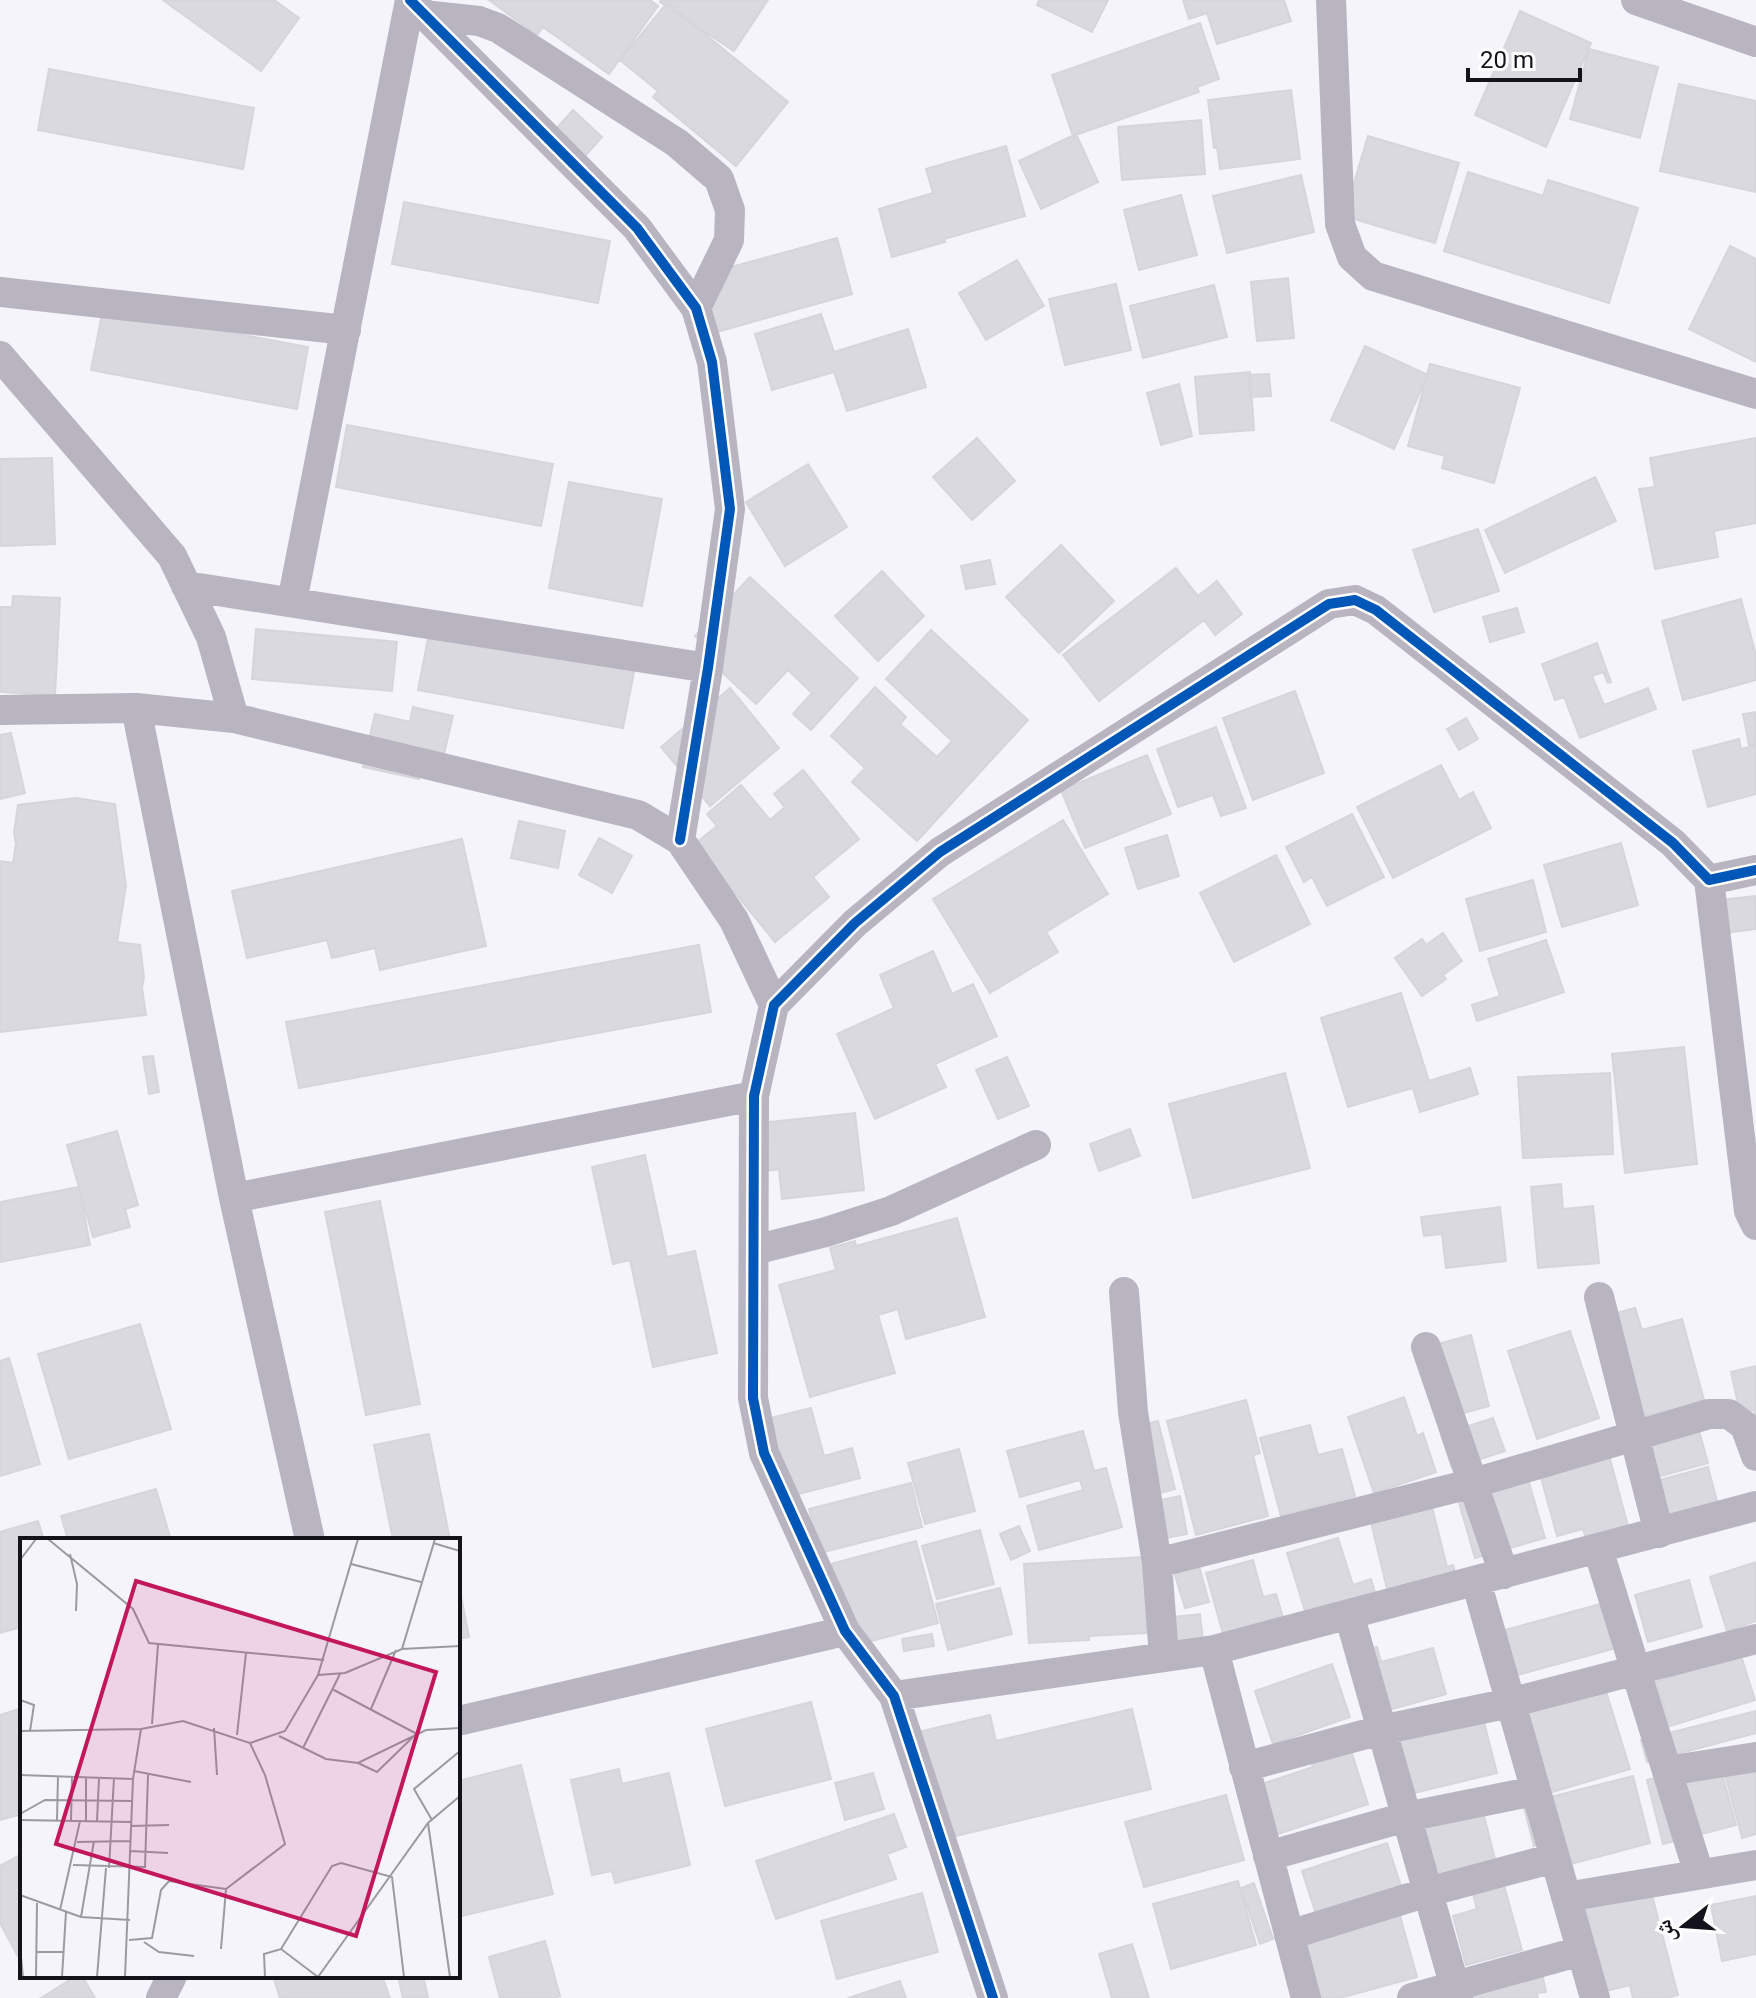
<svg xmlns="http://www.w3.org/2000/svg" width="1756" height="1998" viewBox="0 0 1756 1998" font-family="Roboto,'Noto Naskh Arabic',sans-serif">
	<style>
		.building { fill: #dad9df; stroke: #d6d5dc; stroke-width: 2 }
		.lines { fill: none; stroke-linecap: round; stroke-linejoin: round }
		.street { stroke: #b8b5c1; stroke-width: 30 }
		.cycleway-casing { stroke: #fff; stroke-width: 15 }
		.cycleway { stroke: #0057b8; stroke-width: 10 }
		.inset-road { fill: none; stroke: #9b9aa1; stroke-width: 2 }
		.view { fill: #c2185b; fill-opacity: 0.15; stroke: #c2185b; stroke-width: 4 }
		.inset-edge { fill: none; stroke: #14121a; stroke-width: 4 }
	</style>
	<rect width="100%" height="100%" fill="#f5f4fb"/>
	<!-- building -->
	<path class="building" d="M163,0H274L299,18L261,71Z
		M489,0H650L658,6L609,74L543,27L537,35Z
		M661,0H768L734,51L660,2Z
		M1039,0H1108L1092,32L1037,5Z
		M1183,0H1284L1291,21L1217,44L1207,13L1189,19Z
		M667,3L788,102L736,166L653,97L658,91L620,60Z
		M1520,11L1591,43L1546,147L1475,115Z
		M1200,23L1219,79L1197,87L1199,92L1073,136L1052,75Z
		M1589,49L1658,67L1640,138L1570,119Z
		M49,69L254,108L243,169L38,130Z
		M1679,84L1756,101V192L1660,171Z
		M1291,90L1300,159L1220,169L1217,147L1214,148L1208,100Z
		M573,110L602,137L577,165L548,138Z
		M1201,120L1205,174L1122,180L1118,127Z
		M1076,134L1098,182L1041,209L1019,161Z
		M1368,136L1459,163L1435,243L1344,216Z
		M1006,146L1025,216L944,239L945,242L892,257L879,209L933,193L926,169Z
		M1468,172L1543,196L1548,180L1638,208L1609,303L1444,251Z
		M1301,175L1314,232L1227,253L1213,196Z
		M1181,195L1197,255L1139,270L1124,210Z
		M404,202L610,241L598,303L392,264Z
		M837,238L852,294L717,332L702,275Z
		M1730,246L1756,259V362L1689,329Z
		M1017,260L1044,306L986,340L959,293Z
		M1288,278L1294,338L1257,341L1251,282Z
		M1116,284L1131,350L1065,365L1049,299Z
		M1214,285L1227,337L1143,358L1130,306Z
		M103,309L308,347L297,409L91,370Z
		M821,314L834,352L908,329L926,387L847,411L834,372L772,390L755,334Z
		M1365,346L1428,375L1394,449L1331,420Z
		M1430,364L1520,388L1494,483L1442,468L1445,456L1408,446Z
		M1250,372L1254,430L1200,434L1195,377Z
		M1269,374L1271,396L1250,397L1248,375Z
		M1179,384L1192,436L1161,445L1147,393Z
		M347,425L553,464L541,526L336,487Z
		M977,438L1015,481L972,520L933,477Z
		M1756,438V523L1714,531L1718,557L1655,569L1639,489L1655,487L1650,458Z
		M52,458L55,544L0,546V459Z
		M808,464L847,527L785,566L746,502Z
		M1595,477L1616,521L1505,573L1485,530Z
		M569,482L662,499L642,606L549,588Z
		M1478,529L1499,591L1434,612L1413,550Z
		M1061,545L1114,601L1059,653L1006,597Z
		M990,560L995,584L966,589L961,566Z
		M1176,568L1198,596L1217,581L1242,614L1215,635L1204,620L1099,701L1063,655Z
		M882,571L924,616L878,661L835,616Z
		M750,577L858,678L811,730L793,714L812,693L788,670L756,704L712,663L717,657L695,636Z
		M13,596L60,598L55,695L0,692V607H12Z
		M1741,599L1756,655V680L1683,700L1662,621Z
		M1517,608L1524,632L1490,642L1483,617Z
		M430,628L635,667L623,728L418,690Z
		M256,629L397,642L392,691L252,679Z
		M931,630L1028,720L917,841L852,782L865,768L831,736L875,687L906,717L900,724L937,757L952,741L886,679Z
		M1597,643L1611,682L1608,683L1603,672L1592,676L1604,705L1648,688L1656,709L1580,738L1564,697L1555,700L1542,664Z
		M730,688L779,748L710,806L661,747Z
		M1295,691L1324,773L1253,800L1223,718Z
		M413,707L453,716L442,762L424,758L419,779L363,767L375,714L410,722Z
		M1756,712V743L1749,745L1743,714Z
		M1466,718L1478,739L1459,750L1447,729Z
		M1216,727L1246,808L1221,816L1213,795L1178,807L1157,749Z
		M11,733L25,793L0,799V735Z
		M1739,739L1741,749L1756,745V794L1708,807L1693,751Z
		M1147,755L1171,814L1085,848L1061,790Z
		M1441,765L1459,800L1473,792L1491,828L1393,878L1357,807Z
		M803,770L859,839L813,877L829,897L775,942L695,844L717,826L707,814L741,785L770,820L785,807L774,794Z
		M76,798L115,804L126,886L117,942L140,945L144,977L142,988L146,1015L0,1032V861L13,863L16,844L14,832L18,805Z
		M1352,814L1384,877L1327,906L1312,877L1304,882L1286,847Z
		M1063,820L1108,894L1046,932L1058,952L990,993L933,899Z
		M519,821L565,831L558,868L511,858Z
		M1167,835L1179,876L1138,889L1125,848Z
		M599,838L632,856L612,893L579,875Z
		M462,839L486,946L380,970L375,948L332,958L327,940L247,958L232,891Z
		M1621,843L1638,905L1562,927L1544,865Z
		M1276,855L1310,924L1234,962L1200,893Z
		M1533,880L1546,932L1480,951L1466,899Z
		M1756,896V929L1725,933L1721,900Z
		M1443,933L1462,961L1443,975L1446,979L1422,996L1395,958L1422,939L1426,945Z
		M1546,940L1564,992L1477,1021L1472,1005L1500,996L1488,959Z
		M699,945L711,1012L299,1088L286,1022Z
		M933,951L952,994L973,984L997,1036L935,1064L946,1087L875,1119L837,1034L894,1008L880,975Z
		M1401,993L1429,1081L1470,1068L1478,1094L1420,1112L1413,1088L1348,1107L1321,1018Z
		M1684,1047L1697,1164L1625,1173L1612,1054Z
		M153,1056L159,1092L149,1094L143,1057Z
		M1007,1057L1029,1106L998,1119L976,1070Z
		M1285,1073L1310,1168L1193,1198L1169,1104Z
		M1610,1073L1613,1154L1523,1158L1518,1077Z
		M855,1113L864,1190L782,1199L779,1169L765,1171L760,1123Z
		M1130,1129L1140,1156L1099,1171L1090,1144Z
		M117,1131L138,1205L125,1209L130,1227L93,1237L67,1145Z
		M645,1155L667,1257L695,1251L717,1353L653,1367L630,1260L613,1264L592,1167Z
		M1561,1184L1563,1209L1593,1206L1599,1263L1538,1268L1531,1187Z
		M79,1187L90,1245L0,1262V1202Z
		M380,1201L420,1404L366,1415L325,1212Z
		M1500,1207L1506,1261L1446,1268L1442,1234L1424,1236L1421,1217Z
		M957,1218L985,1317L906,1339L898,1309L878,1315L895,1373L810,1397L779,1285L836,1270L830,1248L855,1241L856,1246Z
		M1635,1308L1642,1330L1682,1319L1704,1400L1620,1423L1591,1320Z
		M140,1324L171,1429L69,1459L38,1354Z
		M1570,1331L1599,1418L1537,1439L1508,1351Z
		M1471,1335L1489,1406L1438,1420L1419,1349Z
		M9,1358L40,1464L0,1476V1361Z
		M1756,1366V1420L1754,1410L1740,1413L1731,1372Z
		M1404,1397L1417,1436L1423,1433L1436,1472L1374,1493L1348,1417Z
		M1246,1400L1260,1453L1253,1455L1268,1516L1196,1535L1167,1421Z
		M811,1408L824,1456L852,1448L860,1478L791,1496L771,1418Z
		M1493,1418L1505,1451L1452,1468L1441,1435Z
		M1158,1421L1175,1489L1149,1496L1132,1428Z
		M1310,1425L1318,1455L1342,1449L1355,1496L1281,1516L1260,1438Z
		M1698,1427L1708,1463L1635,1483L1625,1448Z
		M1083,1431L1094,1471L1106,1468L1122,1527L1039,1550L1027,1506L1083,1490L1080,1480L1020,1497L1007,1451Z
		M429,1434L450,1540H393L374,1445Z
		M1606,1444L1632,1541L1590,1552L1583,1529L1557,1536L1537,1463Z
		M959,1449L975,1511L925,1524L908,1463Z
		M1523,1462L1545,1538L1475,1558L1453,1482Z
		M1708,1467L1722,1520L1652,1538L1638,1486Z
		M911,1483L922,1527L820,1553L809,1509Z
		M156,1489L171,1540H68L61,1516Z
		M1180,1496L1187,1534L1155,1540L1147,1503Z
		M1430,1499L1447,1567L1453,1565L1459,1589L1391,1605L1369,1514Z
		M38,1521L44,1540H22V1627L0,1633V1532Z
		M1019,1526L1030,1551L1011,1560L1000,1534Z
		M980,1530L994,1584L937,1599L922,1546Z
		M1338,1538L1353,1585L1371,1579L1380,1609L1311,1630L1287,1553Z
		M916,1541L938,1623L853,1646L831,1564Z
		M1196,1555L1209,1602L1185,1608L1171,1562Z
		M1143,1557L1147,1633L1089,1636V1640L1029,1643L1024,1564Z
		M1253,1560L1263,1597L1276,1594L1287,1631L1227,1648L1206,1573Z
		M1756,1562V1621L1727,1631L1710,1577Z
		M458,1580L469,1637L458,1639Z
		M1689,1580L1702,1627L1648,1642L1635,1595Z
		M1000,1588L1012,1634L948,1650L936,1604Z
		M1604,1603L1616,1648L1499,1680L1487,1635Z
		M1200,1614L1205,1658L1161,1663L1156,1619Z
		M932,1634L934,1646L904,1651L902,1639Z
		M1736,1640L1755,1700L1670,1726L1656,1682L1716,1663Z
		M1377,1647L1381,1662L1433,1648L1446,1694L1371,1715L1355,1653Z
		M1332,1664L1350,1717L1273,1744L1255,1691Z
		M1601,1675L1630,1769L1529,1799L1502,1711Z
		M811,1702L831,1779L725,1806L706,1729Z
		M22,1708V1814L0,1820V1715Z
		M1132,1709L1151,1789L935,1841L910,1734L990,1715L996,1741Z
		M1756,1711V1733L1647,1762L1641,1740Z
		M1483,1718L1497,1773L1397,1797L1384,1743Z
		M1349,1744L1368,1804L1272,1836L1256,1786L1313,1767L1309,1757Z
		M1756,1746V1834L1742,1838L1720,1755Z
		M1719,1762L1736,1825L1663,1844L1647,1780Z
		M521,1765L553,1894L458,1917V1781Z
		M619,1769L622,1784L669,1773L690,1865L615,1883L612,1871L592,1875L571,1780Z
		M873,1773L884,1809L845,1820L835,1783Z
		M1633,1776L1650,1843L1567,1865L1560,1839L1534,1846L1523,1804Z
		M1226,1795L1244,1860L1144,1887L1125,1822Z
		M1482,1808L1496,1863L1421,1883L1404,1820Z
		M894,1814L906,1847L887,1854L896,1879L776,1919L756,1861Z
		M1387,1843L1401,1886L1316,1914L1302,1871Z
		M22,1854V1964L0,1923V1866Z
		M1647,1876L1678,1995L1667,1998H1633L1630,1985L1606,1991L1581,1893Z
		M1502,1878L1522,1950L1466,1965L1453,1916L1477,1909L1471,1887Z
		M1238,1881L1256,1945L1171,1969L1153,1904Z
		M1254,1883L1273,1939L1260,1944L1241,1888Z
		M922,1893L938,1952L837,1979L821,1921Z
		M1756,1896V1954L1722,1961L1711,1905Z
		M1399,1912L1417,1977L1340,1998H1311L1296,1941Z
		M545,1941L560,1996L554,1998H500L489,1957Z
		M1132,1944L1149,1998H1112L1099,1954Z
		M1541,1969L1546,1992L1537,1993L1538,1998H1455Z
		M76,1976H82L95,1998H41Z
		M284,1976H382L390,1998H280L274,1979Z
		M398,1976H423L428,1997L403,1998Z
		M900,1981L906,1998H848Z"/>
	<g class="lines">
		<!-- street -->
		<path class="street" d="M410,0L637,228L696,308L712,362L730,509L708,668L680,840
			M1331,0L1340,224L1352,257L1373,276L1756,394
			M1636,0L1756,42
			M423,15L479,21L498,28L677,143L719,179L730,210L729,240L696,308
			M0,292L346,330
			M0,356L172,556L211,637L234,718
			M186,586L708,668
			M292,602L410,0
			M136,708L234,1198L310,1540
			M0,710L136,708L234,718L638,815L680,840L734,920L774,1005
			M1709,880L1749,1211L1756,1225
			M234,1198L754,1096
			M754,1250L826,1232L891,1211L1036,1145
			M1124,1292L1133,1412L1157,1563L1164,1657
			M1599,1297L1659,1533
			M1426,1347L1504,1574
			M1598,1549L1699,1874
			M1157,1563L1474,1483L1709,1414H1729L1745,1426L1756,1456
			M1476,1581L1595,1998
			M1349,1614L1458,1998
			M1214,1650L1306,1998
			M894,1696L1214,1650L1756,1506
			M458,1721L845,1631
			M1244,1767L1381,1730L1510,1703L1756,1639
			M1667,1771L1756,1757
			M1268,1856L1406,1817L1535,1791
			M1566,1897L1756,1865
			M1289,1935L1428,1892L1554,1858
			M161,1998L172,1976
			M993,1998L894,1696L845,1631L764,1453L753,1398L754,1096L774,1005L855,923L940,852L1329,604L1355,600L1376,610L1673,843L1709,880L1756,870
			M1412,1998L1581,1951"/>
		<!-- cycleway casing -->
		<g class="cycleway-casing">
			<path id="cycleway" d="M410,0L637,228L696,308L712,362L730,509L708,668L680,840
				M993,1998L894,1696L845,1631L764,1453L753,1398L754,1096L774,1005L855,923L940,852L1329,604L1355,600L1376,610L1673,843L1709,880L1756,870"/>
		</g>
		<!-- cycleway -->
		<use href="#cycleway" class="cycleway"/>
	</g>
	<!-- overview -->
	<g transform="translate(20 1538)">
		<rect width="440" height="440" fill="#f5f4fb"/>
		<path class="inset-road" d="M28,1L113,71L129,105L304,122M413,5L440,13M50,16L57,46L56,73M0,22L16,1M331,26L401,44M382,111L415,1M298,137L325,135L382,111L440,108M312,151L397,196M0,162L14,167L10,193M351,171L376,112M132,186L138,107M194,190L197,237M0,193L121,191L163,183L230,205L245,237L265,306L206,351L201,411M217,197L226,115M259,198L306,221L338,225L406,192L440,190M230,205L265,193L298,137L338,1M283,210L320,136M338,225L357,234L395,197M114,233L171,244M0,237L113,241M0,276L25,262L112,263M0,282L111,284M37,282L38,238M51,282L52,239M412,282L394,251L440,213M66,283V239M77,283L79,240M408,285L430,439M111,288L149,287M57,304L110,303M110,313L148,315M53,327L125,329L128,237M89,330L94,240M0,357L61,379L110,382M40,372L60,283M61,379L74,303M109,402L132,400L141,352L149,343L206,351M124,404L139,414L174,418M0,409L3,439M261,411L312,328L321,325L372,339L384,439M16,414H44M16,439L17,365M42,439L46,374M77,439L86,330M105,439L113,241L121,191M245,439L244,416L261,411L298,439M298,439L408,285L440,258"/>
		<path class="view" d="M116,43L416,134L336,398L36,306Z"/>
		<rect width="440" height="440" class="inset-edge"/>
	</g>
	<!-- north arrow -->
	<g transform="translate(1684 1926) rotate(253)" stroke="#ffffff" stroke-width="6" paint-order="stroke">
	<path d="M0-6L14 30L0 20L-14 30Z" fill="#14121a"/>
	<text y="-12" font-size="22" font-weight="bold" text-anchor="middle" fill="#14121a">ش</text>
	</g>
	<!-- scale -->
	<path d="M1468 68v12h112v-12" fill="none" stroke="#14121a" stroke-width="4"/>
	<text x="1480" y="68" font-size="24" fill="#14121a" stroke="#ffffff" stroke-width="6" paint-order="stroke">20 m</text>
</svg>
